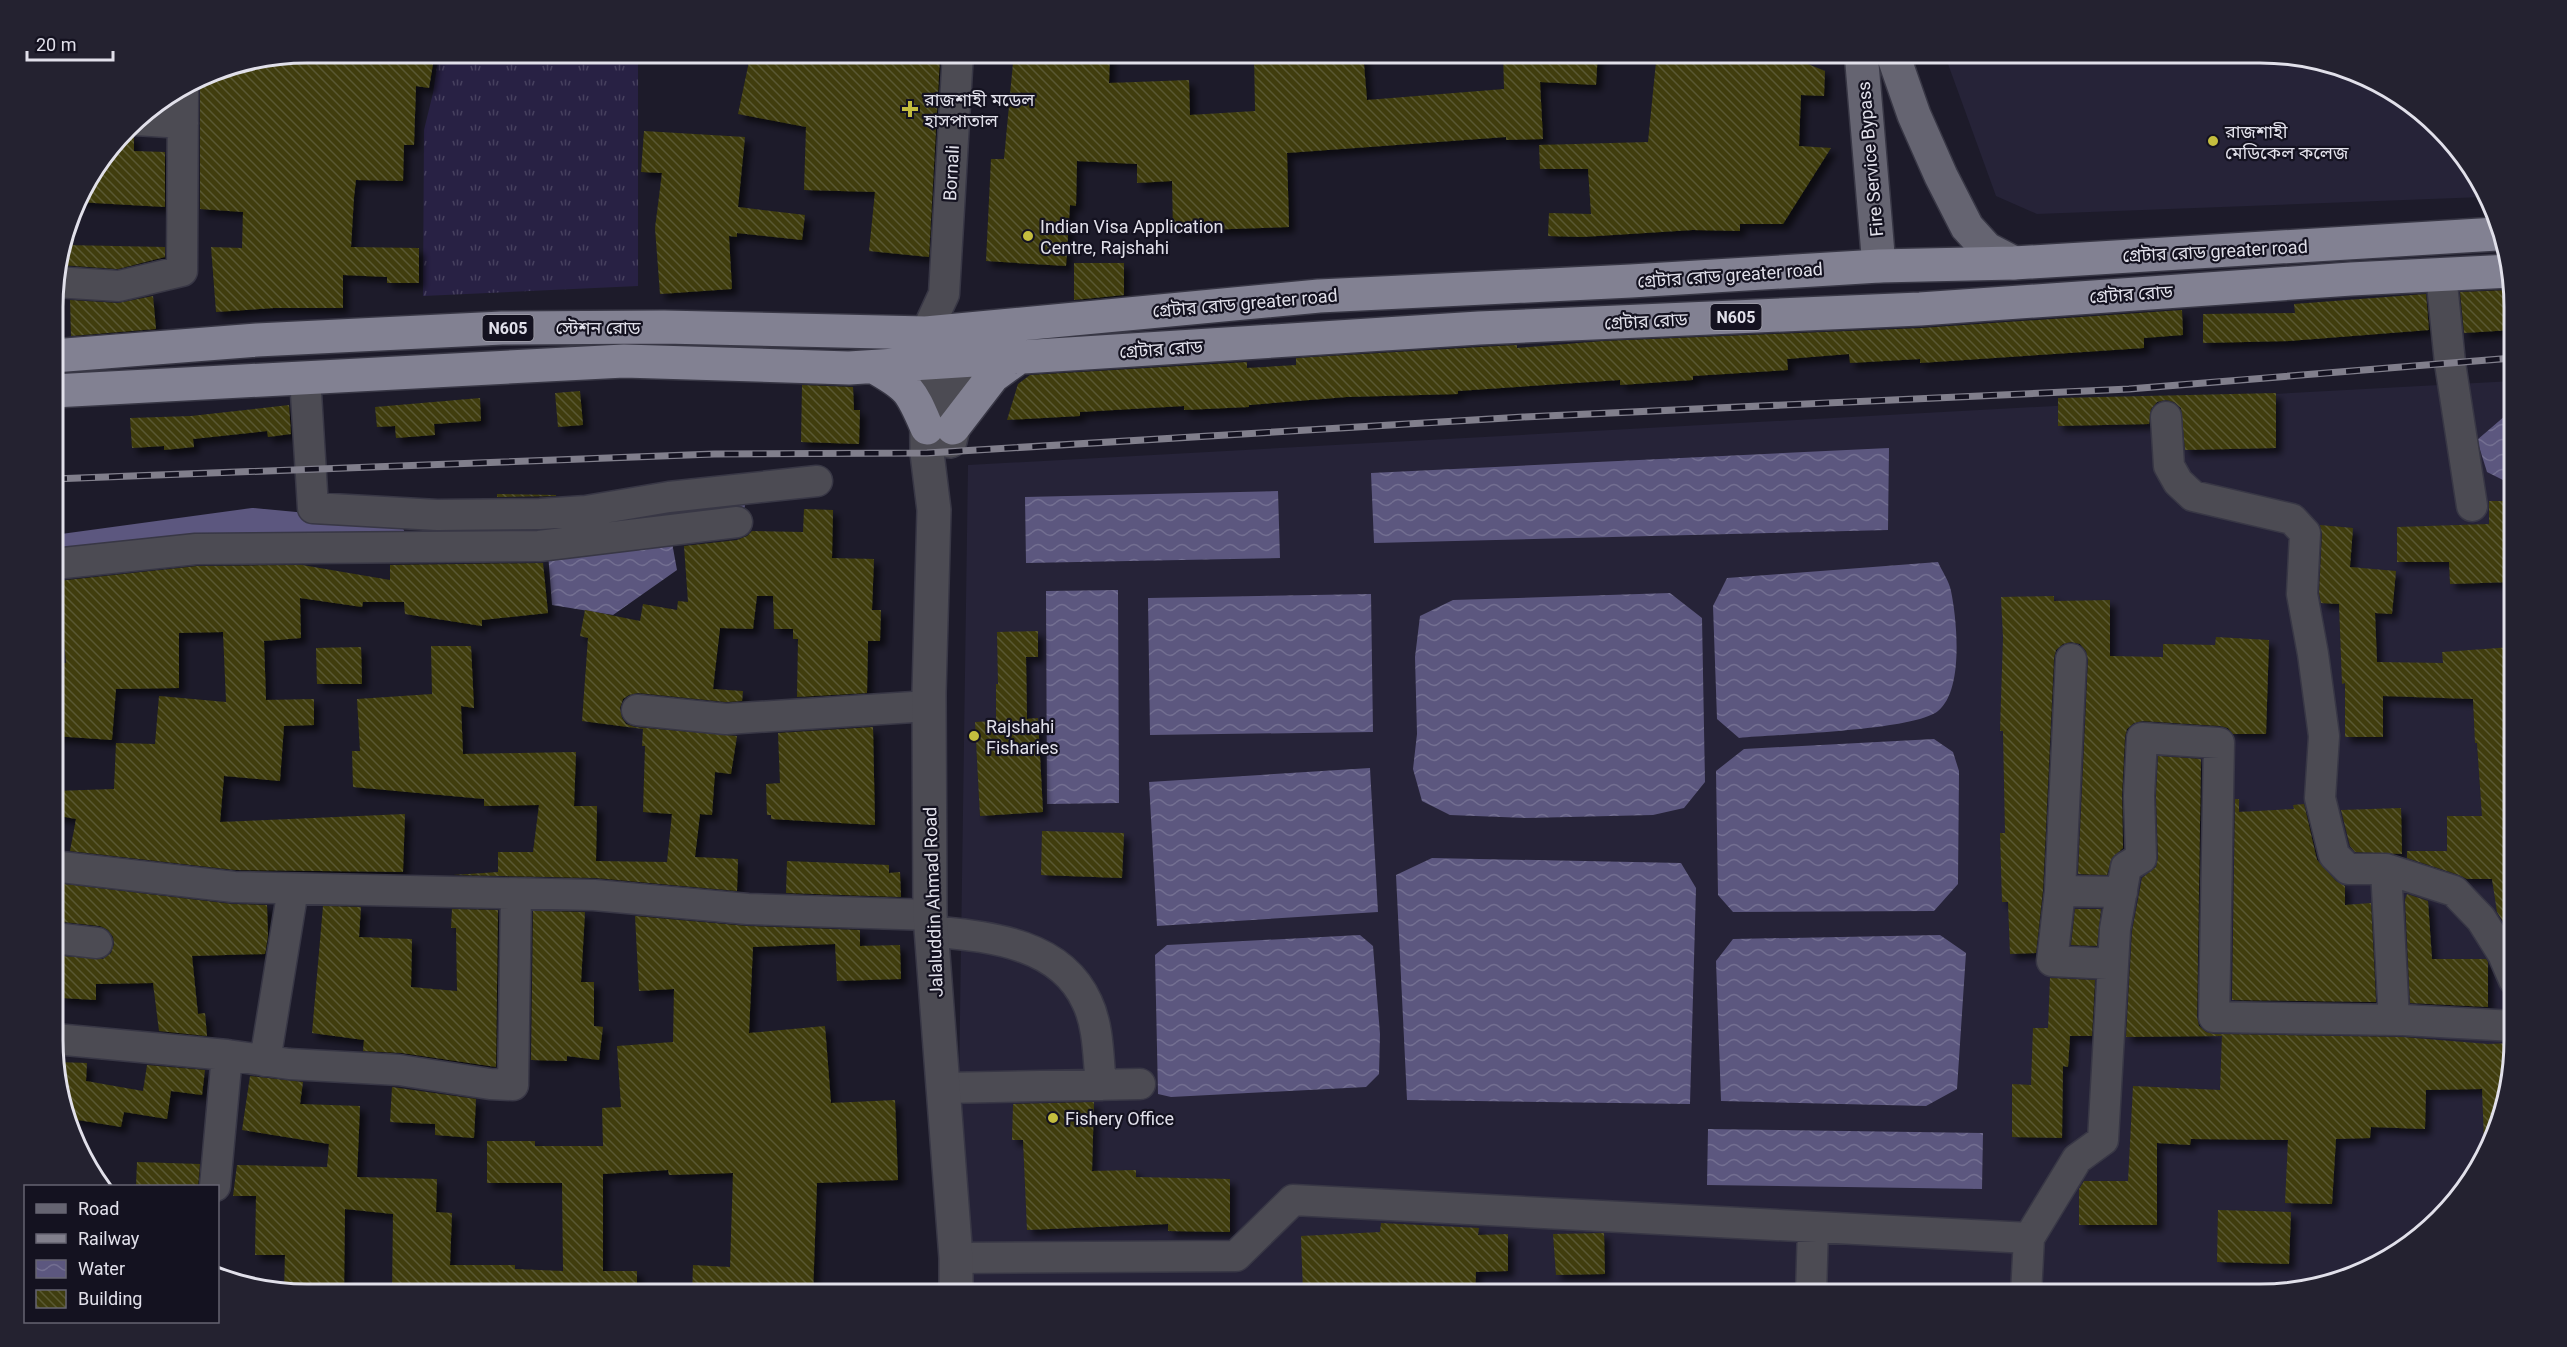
<svg xmlns="http://www.w3.org/2000/svg" width="2567" height="1347" viewBox="0 0 2567 1347" font-family="Roboto,'Noto Sans Bengali',sans-serif">
	<style>
		.built { fill: #262338 }
		.grass { fill: url(#grass-tufts) }
		.water { fill: url(#water-waves) }
		.lines { fill: none; stroke-linecap: round; stroke-linejoin: round }
		.canal { stroke: #5c577f; stroke-width: 30 }
		.building { fill: url(#building-back-hatch); filter: url(#shadow) }
		.minor-casing { stroke: #383745; stroke-width: 33 }
		.tertiary-casing { stroke: #383745; stroke-width: 36 }
		.secondary-casing { stroke: #383745; stroke-width: 36 }
		.trunk-casing { stroke: #383745; stroke-width: 36 }
		.minor { stroke: #4c4b53; stroke-width: 30 }
		.tertiary { stroke: #4c4b53; stroke-width: 33 }
		.secondary { stroke: #656471; stroke-width: 33 }
		.trunk { stroke: #828192; stroke-width: 33 }
		.rail-casing { stroke: #817f8c; stroke-width: 7 }
		.rail { stroke: #141220; stroke-width: 4.5; stroke-dasharray: 14; stroke-linecap: butt }
		.poi-dot { fill: #c4bd3e; stroke: #141220; stroke-width: 2 }
		.labels { text-anchor: middle; dominant-baseline: central; stroke-width: 4.5; stroke-linejoin: round; paint-order: stroke }
		.shield { fill: #141220; stroke: #a4a2ad; stroke-width: 1.5 }
		.shield-label { font-size: 16px; font-weight: bold; fill: #e1e0ea }
		.poi-label { font-size: 18px; fill: #e1e0ea; stroke: #141220; text-anchor: start }
		.street-label { font-size: 18px; fill: #e1e0ea; stroke: #141220 }
		.rim { fill: none; stroke: #e1e0ea; stroke-width: 3 }
	</style>
	<defs>
		<pattern id="grass-tufts" width="24" height="20" patternUnits="userSpaceOnUse" patternTransform="scale(1.5)"><rect width="24" height="20" fill="#282144"/><path d="M3 7l-1-3M5 7V3M7 7l1-3M15 17l-1-3M17 17v-4M19 17l1-3" fill="none" stroke="#47415f"/></pattern>
		<pattern id="water-waves" width="16" height="10" patternUnits="userSpaceOnUse" patternTransform="scale(1.5)"><rect width="16" height="10" fill="#5c577f"/><path d="M0 5q4-4 8 0t8 0" fill="none" stroke="#736f91"/></pattern>
		<pattern id="building-back-hatch" width="6" height="6" patternUnits="userSpaceOnUse" patternTransform="scale(1.5)"><rect width="6" height="6" fill="#3f3d0f"/><path d="M-1 5l2 2M0 0l6 6M5-1l2 2" fill="none" stroke="#5a5932"/></pattern>
		<filter id="shadow"><feDropShadow dx="5.5" dy="5.5" stdDeviation="3" flood-color="#0009"/></filter>
	</defs>
	<rect width="100%" height="100%" fill="#1d1b2a"/>
	<!-- built -->
	<path class="built" d="M1944,53H2260L2373,79L2428,116L2471,165L2483,197L2037,214L1996,196Z
		M2513,381L2514,1040L2488,1153L2451,1208L2401,1252L2341,1281L2276,1294H956L968,465Z"/>
	<!-- grass -->
	<path class="grass" d="M439,53H638V286L423,296L424,130L433,93Z"/>
	<!-- water -->
	<path class="water" d="M2513,409V485L2487,472L2477,440Z
		M1889,448L1888,530L1374,543L1371,473Z
		M1278,491L1280,558L1026,563L1025,497Z
		M671,537L677,570L613,615L552,605L548,553Z
		M1938,562C1942,571 1949,581 1951,591C1957,620 1964,690 1938,711C1913,731 1778,734 1739,738L1717,719L1713,606L1727,578Z
		M1118,590L1119,803L1047,804L1046,591Z
		M1670,593L1702,618L1705,782L1684,808L1653,815L1527,818L1450,815L1422,801L1413,769L1417,734L1415,657L1420,616L1453,600Z
		M1371,594L1373,732L1150,735L1148,598Z
		M1934,739L1953,752L1959,771L1958,884L1934,911L1733,912L1718,895L1716,771L1744,749Z
		M1370,768L1378,912L1157,926L1149,782Z
		M1432,858L1681,863L1696,888L1690,1104L1407,1100L1396,875Z
		M1360,935L1373,946L1380,1034L1379,1074L1366,1087L1171,1097L1158,1094L1155,955L1167,945Z
		M1940,935L1966,953L1957,1089L1926,1106L1721,1101L1716,961L1733,939Z
		M1708,1129L1983,1133L1982,1189L1707,1185Z"/>
	<g class="lines">
		<!-- canal -->
		<path class="canal" d="M495,535L591,525L730,504
			M54,550L252,523L390,536"/>
	</g>
	<!-- building -->
	<path class="building" d="M307,52H435L429,88L416,86L414,145H404L403,181L356,180L354,197L351,247L419,248V283H387V277L343,275V308H274L216,312L211,247L242,248L243,212L200,209V88L198,79L207,73L226,74V69Z
		M751,52H900L940,57L929,257L869,251L875,192L804,190L806,127L738,114Z
		M1014,52H1110L1109,83L1189,80L1190,115L1255,111L1254,52H1363L1367,100L1504,89L1503,52H1598L1596,85L1540,82L1543,139L1506,140V137L1287,153L1289,227L1173,231L1172,181L1137,183V164L1077,161L1076,206L1070,205L1066,266L986,261L991,159H1004Z
		M1657,52H1778L1825,71L1824,96L1801,95L1799,146L1831,148L1783,224H1740V231L1693,230L1582,237L1548,236L1549,213L1591,214L1588,169H1540L1539,145L1648,142Z
		M644,131L745,137L738,207L805,215L802,240L737,233V237L729,236L732,289L660,294L655,228L662,173L641,172Z
		M126,133L134,137V151L165,152V207L77,202L79,194Z
		M65,245L165,247V257L118,269L60,265Z
		M1074,263H1124V295L1074,300Z
		M2510,290L2512,330L2464,333L2460,292Z
		M2426,294L2429,330L2289,341L2203,343V314L2295,313L2294,304Z
		M153,296L156,329L71,336L70,300L118,303Z
		M2182,310L2183,335L2144,338V348L1920,363V359L1850,363L1849,354L1787,359L1788,370L1693,376V380L1620,385V380L1458,391V394L1347,397L1249,405V407L1184,410V406L1080,412V416L1007,420L1018,384L1030,375L1247,362V368L1296,365V358L1480,347L1517,345V348L1603,341L1921,328Z
		M802,385L853,387L854,410H860L859,444L801,442Z
		M580,391L583,425L558,427L555,393Z
		M2276,393V448L2185,450L2181,408L2174,402L2166,400L2157,402L2151,409L2149,424L2058,426V398Z
		M480,398L481,421L434,424L435,435L396,438L395,426L377,427L375,407Z
		M289,405L291,434L268,437L267,431L193,439L194,447L164,450V446L132,448L130,418L191,416Z
		M497,494L556,495V496L497,497Z
		M2489,501H2513V582L2450,584L2449,562H2397V527L2489,524Z
		M804,509L833,510L832,558L874,559L872,610H881L880,641H868L867,693L797,697L798,639H793V629H774L773,596H757L753,629L720,628L713,689L743,691L742,701L726,702L638,693L629,695L623,699L620,708L622,718L626,724L635,727L737,736L731,774L715,772L712,815L700,814L695,857L738,859L737,891L596,878L453,875L498,872V852H533L539,805L484,806V799L353,787L352,751H360L357,699L432,694L431,646H471L474,708L461,706L463,754L576,752L574,806H597L596,861L667,862L672,814L643,812L645,746H642L643,729L582,721L588,638L580,636L585,610L640,621L643,604L677,610L678,601L688,602L684,546L737,540L747,536L752,531L803,532Z
		M2320,525L2353,528L2350,567L2396,571L2392,614L2375,613L2377,662L2443,663L2442,652L2513,647L2514,934H2511L2497,912L2492,879H2467L2459,875L2407,858V851H2447V816H2482L2477,743H2475L2473,699L2383,696V737H2345V683L2342,684L2339,604L2321,603L2319,593L2322,534Z
		M543,563L548,613L482,620V626L405,614L404,602H363L362,607L300,598L301,638L264,641L266,700L314,699V725L284,726L280,781L224,776L220,822L405,814L403,872L235,870L70,851L76,819L54,815V791L114,789L116,743L155,744L159,696L226,702L223,632L179,633V688L116,689L112,740L54,736L56,662L66,663L58,581L197,566L302,565L390,580V565Z
		M2054,596V601L2110,600V656L2163,657V644L2215,645L2216,637L2269,640L2266,734H2233L2228,728L2220,726L2143,721L2134,723L2127,729L2125,737L2122,795L2123,848L2112,858L2107,875L2078,874L2088,660L2086,651L2080,644L2071,642L2063,644L2056,650L2054,658L2043,890L2036,953L2010,954L2008,902H2002L2000,833H2005L2003,731H2000L2003,638L2001,597Z
		M1038,631V657H1026L1027,719L1038,718L1043,812L980,816L975,722L996,721V684H998L997,632Z
		M361,647L362,684H317L316,648Z
		M873,727L875,825L771,819V815H767L766,784L780,783L778,733Z
		M2158,756L2201,759L2197,1017L2199,1026L2206,1032L2214,1034L2402,1037L2488,1044L2514,1043L2491,1141H2484L2482,1089L2426,1090L2425,1129L2371,1127L2370,1138L2336,1139L2332,1204L2285,1203L2288,1140L2191,1139L2190,1145L2157,1143V1225H2079V1189L2084,1181H2128L2133,1086L2220,1090L2222,1036L2126,1037L2132,931L2142,878L2156,867L2158,858L2156,796Z
		M2235,799H2239V812L2294,809L2293,805L2304,804L2317,860L2336,881L2345,886V905L2371,903L2376,1002L2232,1000Z
		M2401,808L2402,854L2355,852L2350,846L2341,810Z
		M1042,831L1124,833L1122,878L1041,875Z
		M787,861L889,865V873L900,872L901,897L786,893Z
		M56,883L232,904L267,905L268,936L265,954L192,956L198,1014L205,1013L207,1036L159,1031L153,983L96,984V1000L61,998L62,956L103,959L111,953L114,944L113,937L108,930L100,926L54,921Z
		M2407,894L2428,901L2432,959H2486L2488,962V1007L2410,1003L2405,900Z
		M323,906L361,907L359,937L412,939L411,987L457,991L456,928H451L452,909L498,910L496,1067L402,1053L363,1051L364,1040L312,1033Z
		M2075,909H2101L2097,946L2071,945Z
		M533,911L585,912L581,982H594V1026L603,1027L599,1060L567,1056V1061L531,1060Z
		M635,916L747,926L860,930V946L900,945L901,979L837,981L835,944L753,947L749,1033L825,1026L831,1103L895,1100L898,1180L817,1183L813,1294H692L693,1265L730,1267L733,1173L669,1175L668,1170L603,1174V1271H637V1294H392L393,1214L345,1209L344,1294H307L284,1289L285,1255H255L256,1196H233L237,1165L327,1167L329,1144L242,1130L250,1076L303,1082L300,1104L360,1106L357,1177L437,1179L436,1212L452,1213L450,1265H515V1269L563,1271L562,1183H487V1141H535V1146H603L602,1108L621,1107L617,1046L673,1042L674,989L639,991Z
		M2050,978L2095,980L2092,1036H2070L2068,1067L2063,1066L2062,1138L2012,1137V1084L2031,1085L2033,1028H2048Z
		M56,1062L87,1063L86,1081L143,1091L147,1065L205,1070L202,1095L171,1091L167,1119L124,1112L121,1127L72,1119L56,1075Z
		M392,1087L476,1099L474,1138L435,1135V1124L390,1122Z
		M1094,1102L1092,1171L1136,1170V1177L1230,1179V1232L1168,1231V1224L1027,1230L1023,1140H1012L1013,1104Z
		M137,1162L200,1164L198,1186H136Z
		M2218,1210L2291,1212L2289,1264L2217,1262Z
		M1381,1223L1479,1228L1478,1235L1508,1234V1271L1476,1272L1475,1294H1303L1301,1236L1380,1232Z
		M1604,1233L1605,1274L1556,1275L1553,1234Z"/>
	<g class="lines">
		<!-- minor casing -->
		<g class="minor-casing">
			<path id="minor" d="M136,120L183,123
				M2441,274L2450,363L2472,506
				M55,282L119,286L182,271L183,88
				M926,333L944,294L958,52
				M305,377L313,508L437,515L540,514L586,511L669,497L817,481
				M2166,417L2169,466L2178,482L2193,496L2292,519L2305,533L2302,594L2313,654L2324,736L2320,798L2334,855L2348,869H2386L2454,891L2481,919L2503,954L2514,980
				M54,564L196,549L539,546L737,522
				M637,710L726,719L929,706
				M61,867L234,887L594,895L748,909L930,915
				M2386,869L2394,1020
				M2060,891L2071,659
				M931,931C988,937 1060,942 1087,1002C1099,1027 1098,1058 1101,1085
				M54,938L97,943
				M2113,964L2052,961L2060,891L2122,892
				M55,1039L227,1055L289,1064L399,1070L490,1084L513,1085L516,894
				M265,1061L293,889
				M943,1088L1140,1084
				M215,1186L227,1055
				M956,1258L1236,1256L1293,1200L2029,1238
				M1811,1294L1813,1227
				M2026,1294L2029,1238L2077,1159L2103,1140L2115,929L2126,867L2141,858L2139,796L2142,738L2219,743L2214,1017L2403,1020L2514,1026"/>
		</g>
		<!-- tertiary casing -->
		<g class="tertiary-casing">
			<path id="tertiary" d="M926,335L927,453L934,510L929,693L930,915L956,1258V1294
				M950,441L953,428L963,335"/>
		</g>
		<!-- secondary casing -->
		<g class="secondary-casing">
			<path id="secondary" d="M1861,52L1879,266
				M1892,52L1914,115L1941,176L1967,227L1987,249L2014,263"/>
		</g>
		<!-- trunk casing -->
		<g class="trunk-casing">
			<path id="trunk" d="M53,356L257,340L502,328L664,327L926,333L1319,296L1631,281L1879,266L2014,263L2497,234
				M874,367C910,387 911,391 927,428
				M53,391L624,361L849,368L1479,328L1920,309L2351,279L2511,271
				M953,428L993,376L1018,358"/>
		</g>
		<!-- minor -->
		<use href="#minor" class="minor"/>
		<!-- tertiary -->
		<use href="#tertiary" class="tertiary"/>
		<!-- secondary -->
		<use href="#secondary" class="secondary"/>
		<!-- trunk -->
		<use href="#trunk" class="trunk"/>
		<!-- rail casing -->
		<g class="rail-casing">
			<path id="rail" d="M53,479L714,454L927,453L1523,417L2129,389L2513,358"/>
		</g>
		<!-- rail -->
		<use href="#rail" class="rail"/>
	</g>
	<!-- markers -->
	<g class="poi-dot">
		<path d="M907 100h6v6h6v6h-6v6h-6v-6h-6v-6h6z"/>
		<circle cx="2213" cy="141" r="6"/>
		<circle cx="1028" cy="236" r="6"/>
		<circle cx="974" cy="736" r="6"/>
		<circle cx="1053" cy="1118" r="6"/>
	</g>
	<g class="labels">
		<!-- shield labels -->
		<g class="shield">
			<rect x="1710.5" y="304" width="51" height="26" rx="4.5"/>
			<rect x="482.5" y="315" width="51" height="26" rx="4.5"/>
		</g>
		<g class="shield-label">
			<text x="1736" y="317">N605</text>
			<text x="508" y="328">N605</text>
		</g>
		<!-- poi labels -->
		<g class="poi-label">
			<text x="924" y="99">রাজশাহী মডেল<tspan x="924" dy="21">হাসপাতাল</tspan></text>
			<text x="2225" y="131">রাজশাহী<tspan x="2225" dy="21">মেডিকেল কলেজ</tspan></text>
			<text x="1040" y="226">Indian Visa Application<tspan x="1040" dy="21">Centre, Rajshahi</tspan></text>
			<text x="986" y="726">Rajshahi<tspan x="986" dy="21">Fisharies</tspan></text>
			<text x="1065" y="1118">Fishery Office</text>
		</g>
		<!-- street labels -->
		<g class="street-label">
			<text transform="translate(1870 159) rotate(-95)">Fire Service Bypass</text>
			<text transform="translate(951 173) rotate(-87)">Bornali</text>
			<text transform="translate(2215 251) rotate(-3)">গ্রেটার রোড greater road</text>
			<text transform="translate(1730 275) rotate(-4)">গ্রেটার রোড greater road</text>
			<text transform="translate(2131 294) rotate(-4)">গ্রেটার রোড</text>
			<text transform="translate(1245 303) rotate(-5)">গ্রেটার রোড greater road</text>
			<text transform="translate(1646 321) rotate(-3)">গ্রেটার রোড</text>
			<text x="598" y="327">স্টেশন রোড</text>
			<text transform="translate(1161 349) rotate(-4)">গ্রেটার রোড</text>
			<text transform="translate(933 902) rotate(-92)">Jalaluddin Ahmad Road</text>
		</g>
	</g>
	<!-- crop -->
	<path d="M0 0H2567V1347H0ZM307 63H2260A244 244 0 0 1 2504 307V1040A244 244 0 0 1 2260 1284H307A244 244 0 0 1 63 1040V307A244 244 0 0 1 307 63Z" fill="#242230" fill-rule="evenodd"/>
	<path class="rim" d="M307 63H2260A244 244 0 0 1 2504 307V1040A244 244 0 0 1 2260 1284H307A244 244 0 0 1 63 1040V307A244 244 0 0 1 307 63Z"/>
	<!-- legend -->
	<rect x="24" y="1185" width="195" height="138" fill="#141220" stroke="#666471" stroke-width="1.5"/>
	<rect x="36" y="1204" width="30" height="9" fill="#656471" stroke="#666471" stroke-width="1.5"/>
	<text x="78" y="1215" font-size="18" fill="#e1e0ea">Road</text>
	<rect x="36" y="1234" width="30" height="9" fill="#817f8c" stroke="#666471" stroke-width="1.5"/>
	<text x="78" y="1245" font-size="18" fill="#e1e0ea">Railway</text>
	<rect x="36" y="1260" width="30" height="18" fill="url(#water-waves)" stroke="#666471" stroke-width="1.5"/>
	<text x="78" y="1275" font-size="18" fill="#e1e0ea">Water</text>
	<rect x="36" y="1290" width="30" height="18" fill="url(#building-back-hatch)" stroke="#666471" stroke-width="1.5"/>
	<text x="78" y="1305" font-size="18" fill="#e1e0ea">Building</text>
	<!-- scale -->
	<path d="M27 51v9h86v-9" fill="none" stroke="#e1e0ea" stroke-width="3"/>
	<text x="36" y="51" font-size="18" fill="#e1e0ea" stroke="#141220" stroke-width="4.5" paint-order="stroke">20 m</text>
</svg>
